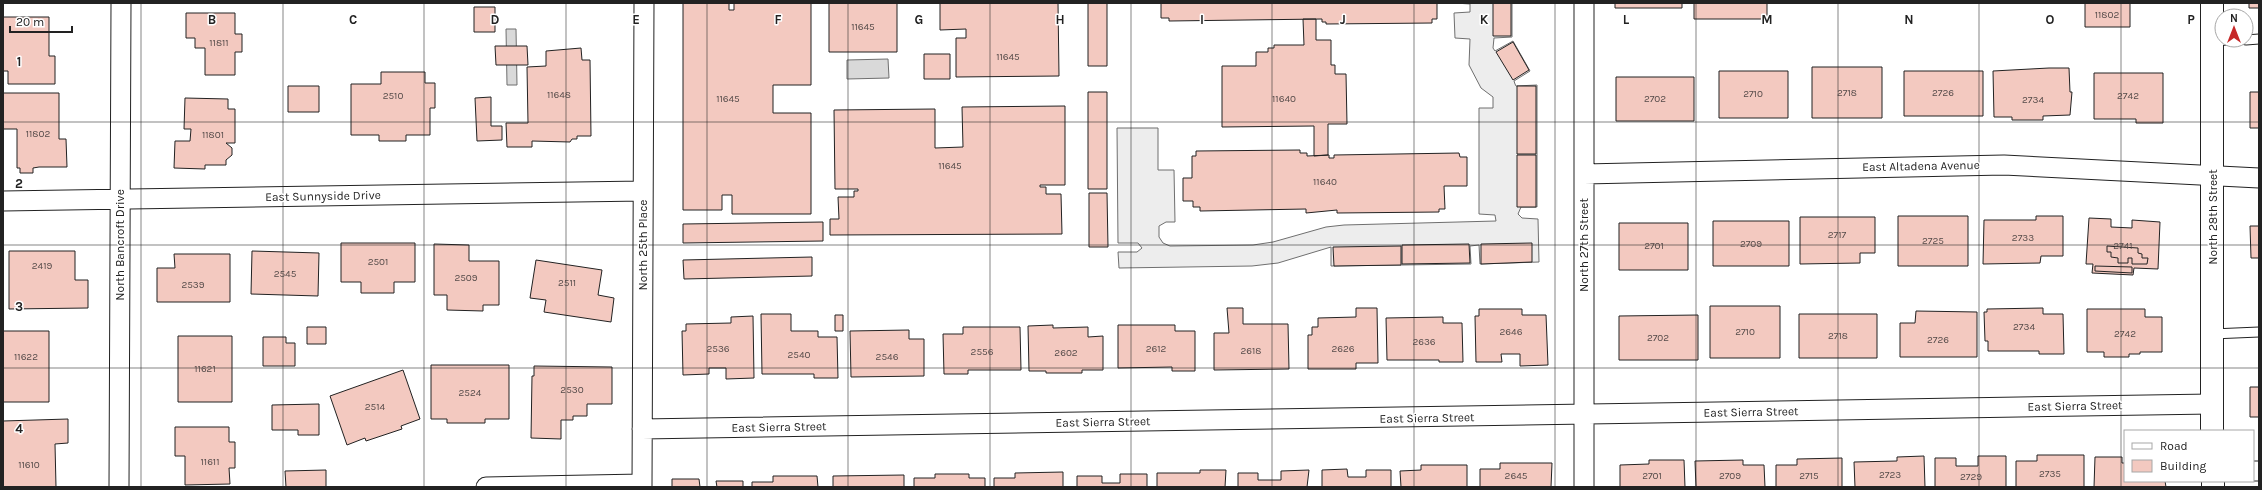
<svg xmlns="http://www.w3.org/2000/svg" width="2262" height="490" viewBox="0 0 2262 490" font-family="Karla,sans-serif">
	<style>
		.parking { fill: #ededed; stroke: #6f6f6f }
		.water { fill: #d9d9d9; stroke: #6f6f6f }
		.building { fill: #f3c9c0; stroke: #222 }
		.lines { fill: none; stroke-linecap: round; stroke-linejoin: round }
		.lane-casing { stroke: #222; stroke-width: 11 }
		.street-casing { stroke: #222; stroke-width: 21 }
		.secondary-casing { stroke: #222; stroke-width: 24 }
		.lane { stroke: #fff; stroke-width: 9 }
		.street { stroke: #fff; stroke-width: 19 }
		.secondary { stroke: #fff; stroke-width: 22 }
		.grid { fill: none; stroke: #222; stroke-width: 1; stroke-opacity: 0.55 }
		.labels { text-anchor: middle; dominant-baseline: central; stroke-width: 3; stroke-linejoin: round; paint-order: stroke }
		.number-label { font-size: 10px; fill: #564c4a }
		.street-label { font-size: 12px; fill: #222; stroke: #fff }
		.grid-label { font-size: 13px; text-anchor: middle; font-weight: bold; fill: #222; stroke: #fff; stroke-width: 3; stroke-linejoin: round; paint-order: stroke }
	</style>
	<rect width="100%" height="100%" fill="#fff"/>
	<!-- parking -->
	<path class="parking" d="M1455,3H1512V37L1494,38L1493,48L1495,51L1513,41L1530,71L1514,81L1515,84L1516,86L1537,85V207H1521L1518,214L1522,218L1538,219L1539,262L1480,264L1479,245L1470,246L1471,264L1331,266V247L1278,263L1252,266L1119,268L1118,252H1137L1142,248L1138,243H1118L1117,128H1158V170H1174L1175,222H1166L1159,226V237L1163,243L1170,246L1253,245L1273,242L1326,227L1344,225L1496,221L1495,215L1479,214V108H1493V97L1481,88L1469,65L1470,39L1455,38L1454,13L1470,12V4Z"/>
	<!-- water -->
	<path class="water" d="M506,29H516L517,85H507Z
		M888,59L889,78L847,79V60Z"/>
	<!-- building -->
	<path class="building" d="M683,3H729V10H734V3H811V85H773V113H811V214H732V195H722V210H683Z
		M829,3H897V52H829Z
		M940,3H1058L1059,76L956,77V38H966V29L940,30Z
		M1088,3H1107V66H1088Z
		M1161,3H1437V19H1432V23L1326,24V22H1322V19L1169,21V18H1161Z
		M1493,3H1511V36H1493Z
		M1615,3H1682V8H1615Z
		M1694,3H1767V19H1694Z
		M2085,3H2130V27H2085Z
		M2249,3H2259V8H2249Z
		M474,7H495V32H474Z
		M186,13H235V34H242V52H235V75H205V48H195V38H186Z
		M3,17H49V56H55V84H8V71H3Z
		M1303,19H1316V40H1331V65H1335V74H1346L1347,124H1328V155L1314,156V126L1222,127V66H1256V52H1268V48H1274V45H1304Z
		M1513,42L1529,70L1513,80L1496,52Z
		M495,46H527L528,65H496Z
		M581,48L582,60H590L591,136H577V139H572L570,142L532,141V147H507L506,123H528L527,67L546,66V51Z
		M924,54H950V79H924Z
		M1812,67H1882V118H1812Z
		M2049,68H2069L2070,92H2072L2070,115L2043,116V120H2012V117H1994L1993,71Z
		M1719,71H1788V118H1719Z
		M1904,71H1983V116H1904Z
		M381,72H425V83H435V108H430V135H406V141H379V135H351V84H381Z
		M2094,73H2163V123H2136V119H2094Z
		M1616,77H1694V121H1616Z
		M288,86H319V112H288Z
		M1517,86H1536V154H1517Z
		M1088,92H1107V189H1088Z
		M2250,92H2259V128H2250Z
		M3,93H59V139H66L67,167H39L33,168V173H20V168H17V129H3Z
		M491,97V126H502V140L477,141L475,98Z
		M185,98L228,99V109H235V143H226L232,148V155L226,160V165H205V169L174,168L175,141H190L191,129H184Z
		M1065,106V185H1040V187H1046V194H1061L1062,234L830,235V219H839L838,197H854V191H858V189H835L834,110L935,109V148L963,147L962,107Z
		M1300,150V153H1307V156L1329,155V158H1334V155L1459,153L1460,157H1467V186H1444L1445,209H1439V212L1337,213V210L1306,213V209L1200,211V207H1193V201H1183V178H1192V156H1196V151Z
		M1517,155H1536V207H1517Z
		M1089,193H1107L1108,247H1089Z
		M1898,216H1968V266H1898Z
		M2036,216H2063V256H2041L2040,263L1983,264L1984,220H2036Z
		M1800,217H1875V253H1860V263L1800,264Z
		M2089,218L2111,219V227L2132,228V220L2160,222L2158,269L2134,268L2133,275L2092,273L2093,264H2086Z
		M1713,221H1789V266H1713Z
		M823,222V241L683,243V224Z
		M1619,223H1688V270H1619Z
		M2250,226H2259V258H2251Z
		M341,243H415V282H394V293H361V282H341Z
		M1532,243V262L1481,264V244Z
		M434,244L469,245V261H499V305H483V311L447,310V295H434Z
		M1469,244L1470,263L1402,264V245Z
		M1401,246V265L1334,266L1333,247Z
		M2107,246L2138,248V253L2142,254V258H2148L2147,264H2132V258H2128V263H2118V258L2111,257V252H2107Z
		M9,251H75V280H88V308L9,309Z
		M252,251L319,253L318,296L251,294Z
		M174,254H230V302H157V268H175Z
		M812,257V276L684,279L683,260Z
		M536,260L602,270L598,295L614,298L611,322L544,312L546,300L530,298Z
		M2095,266L2132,267V273L2095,271Z
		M1710,306H1780V358H1710Z
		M1227,308H1243V324H1288L1289,369L1214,370V333H1229Z
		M1356,308H1377L1378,363H1356V369H1308V335H1312V327H1318V318L1356,317Z
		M2043,308V314H2063L2064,354H2039V351H1988V341H1985L1984,312H1987V309Z
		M1479,309H1522V315H1546L1548,365L1520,366V354H1501L1502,362H1476L1475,316H1479Z
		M2087,309H2145V317H2162V352H2140V354H2129V357H2104V352H2087Z
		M1916,311L1977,312V357H1900V323H1915Z
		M761,314H791V331H818V337H837L838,378H814V374H762Z
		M1799,314H1877V358H1799Z
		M835,315H843V331H835Z
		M1698,315V360H1619V316Z
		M753,316L754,378L726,379V368H709V374L683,375L682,331H686V324L731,323V317Z
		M1443,317V323H1462L1463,362H1439V360H1387L1386,318Z
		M1053,325V328L1088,327V337L1103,336V370H1082V373H1046V371H1029L1028,326Z
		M1118,325H1175V331H1195V371H1172V367L1118,368Z
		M307,327H326V344H307Z
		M963,327H1020L1021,370H968V374H944L943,334H963Z
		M909,330V339H924V376L851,377L850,331Z
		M3,331H49V402H3Z
		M178,336H232V402H178Z
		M263,337H286V343H295V366H263Z
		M431,365H509V419H485V423H447V419H431Z
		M534,366L612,367V404H587V416H573V420H561V439L531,438L532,376H534Z
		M403,370L420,419L401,426L402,429L366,441L365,438L347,445L330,396Z
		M2259,377V417H2250V387H2259Z
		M319,404V435H298V430H272V405Z
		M68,419V443L55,444L56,487H3V421Z
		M175,427H229V442H235V468H229L230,484L185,485V456H175Z
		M2037,455H2084V487H2016V461H2037Z
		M1924,456L1925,487H1855L1854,462L1897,461V457Z
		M1978,456H2006V487H1935V458H1956V466H1978Z
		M2095,457H2122V463H2125V481H2165L2166,487H2094Z
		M1842,458V487H1776V465H1797V459Z
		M1649,460H1684L1685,487H1620V465L1649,464Z
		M1743,460V465H1764L1765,487H1696L1695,461Z
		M1500,463H1552L1551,487H1480V469H1500Z
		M1421,465H1467V487H1401L1400,471L1421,470Z
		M1347,469L1348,477H1366V470H1391V487H1322V470Z
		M326,470V487H286L285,471Z
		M1200,470H1226L1225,487H1157V473H1200Z
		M1309,470L1307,487H1238V473H1258V480H1281V471Z
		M1063,472V487H994V478H1015V473Z
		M935,474H969V478H985V487H914V478H935Z
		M1120,474H1147V487H1077V476H1102V483H1120Z
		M904,475V487H833V476Z
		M773,476H817L818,487H752V482H773Z
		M672,479H699L700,487H672Z
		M716,481H743V487H717Z"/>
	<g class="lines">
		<!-- lane casing -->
		<g class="lane-casing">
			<path id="lane" d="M2246,40L2259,39
				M2212,41L2228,40
				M2212,334L2259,332"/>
		</g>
		<!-- street casing -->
		<g class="street-casing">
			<path id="street" d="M1584,3V487
				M1584,174L2004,165L2259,178
				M3,201L643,191
				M642,429L2212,404
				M2253,471H2259
				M119,487L121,3
				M486,487L642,484
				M642,487L644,3"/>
		</g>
		<!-- secondary casing -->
		<g class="secondary-casing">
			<path id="secondary" d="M2212,3V431
				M2213,481V487"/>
		</g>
		<!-- lane -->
		<use href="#lane" class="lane"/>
		<!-- street -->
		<use href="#street" class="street"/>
		<!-- secondary -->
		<use href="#secondary" class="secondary"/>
	</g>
	<!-- grid -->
	<path class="grid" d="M141,3V487M283,3V487M424,3V487M566,3V487M707,3V487M848,3V487M990,3V487M1131,3V487M1272,3V487M1414,3V487M1555,3V487M1696,3V487M1838,3V487M1979,3V487M2121,3V487M3,122H2259M3,245H2259M3,368H2259"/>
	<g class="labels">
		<!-- number labels -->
		<g class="number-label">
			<text x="2107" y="15">11802</text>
			<text x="863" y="27">11645</text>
			<text x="219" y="43">11811</text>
			<text x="1008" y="57">11645</text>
			<text x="1847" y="93">2718</text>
			<text x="1943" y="93">2726</text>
			<text x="1753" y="94">2710</text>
			<text x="559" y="95">11648</text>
			<text x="393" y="96">2510</text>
			<text x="2128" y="96">2742</text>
			<text x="728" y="99">11645</text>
			<text x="1284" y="99">11640</text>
			<text x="1655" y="99">2702</text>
			<text x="2033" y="100">2734</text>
			<text x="38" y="134">11802</text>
			<text x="213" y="135">11801</text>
			<text x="950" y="166">11645</text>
			<text x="1325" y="182">11640</text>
			<text x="1837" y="235">2717</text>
			<text x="2023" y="238">2733</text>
			<text x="1933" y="241">2725</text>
			<text x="1751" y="244">2709</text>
			<text x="1654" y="246">2701</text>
			<text x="2123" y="246">2741</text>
			<text x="378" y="262">2501</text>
			<text x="42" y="266">2419</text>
			<text x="285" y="274">2545</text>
			<text x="466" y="278">2509</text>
			<text x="567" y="283">2511</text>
			<text x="193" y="285">2539</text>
			<text x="2024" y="327">2734</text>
			<text x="1511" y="332">2646</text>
			<text x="1745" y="332">2710</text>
			<text x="2125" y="334">2742</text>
			<text x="1838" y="336">2718</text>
			<text x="1658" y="338">2702</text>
			<text x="1938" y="340">2726</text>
			<text x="1424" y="342">2636</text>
			<text x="718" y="349">2536</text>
			<text x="1156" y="349">2612</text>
			<text x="1343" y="349">2626</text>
			<text x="1251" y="351">2618</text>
			<text x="982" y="352">2556</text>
			<text x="1066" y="353">2602</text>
			<text x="799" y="355">2540</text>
			<text x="26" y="357">11622</text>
			<text x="887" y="357">2546</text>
			<text x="205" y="369">11621</text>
			<text x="572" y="390">2530</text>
			<text x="470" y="393">2524</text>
			<text x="375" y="407">2514</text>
			<text x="210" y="462">11611</text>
			<text x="29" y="465">11610</text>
			<text x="2050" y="474">2735</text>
			<text x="1890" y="475">2723</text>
			<text x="1516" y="476">2645</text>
			<text x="1652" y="476">2701</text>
			<text x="1730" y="476">2709</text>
			<text x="1809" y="476">2715</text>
			<text x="1971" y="477">2729</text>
		</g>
		<!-- street labels -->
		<g class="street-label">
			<text transform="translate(1921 166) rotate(-1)">East Altadena Avenue</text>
			<text transform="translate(323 196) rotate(-1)">East Sunnyside Drive</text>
			<text transform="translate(2213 217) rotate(-90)">North 28th Street</text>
			<text transform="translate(120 245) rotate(-90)">North Bancroft Drive</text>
			<text transform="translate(643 245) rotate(-90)">North 25th Place</text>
			<text transform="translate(1584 245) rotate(-90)">North 27th Street</text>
			<text transform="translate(2075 406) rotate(-1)">East Sierra Street</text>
			<text transform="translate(1751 412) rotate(-1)">East Sierra Street</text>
			<text transform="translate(1427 418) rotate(-1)">East Sierra Street</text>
			<text transform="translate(1103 422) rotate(-1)">East Sierra Street</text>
			<text transform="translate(779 427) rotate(-1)">East Sierra Street</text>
		</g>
	</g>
	<g class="grid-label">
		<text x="212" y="24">B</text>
		<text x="353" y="24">C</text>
		<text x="495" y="24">D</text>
		<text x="636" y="24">E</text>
		<text x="778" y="24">F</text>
		<text x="919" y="24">G</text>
		<text x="1060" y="24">H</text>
		<text x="1202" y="24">I</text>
		<text x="1343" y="24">J</text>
		<text x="1484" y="24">K</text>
		<text x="1626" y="24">L</text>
		<text x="1767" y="24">M</text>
		<text x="1909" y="24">N</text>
		<text x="2050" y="24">O</text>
		<text x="2191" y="24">P</text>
		<text x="19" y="66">1</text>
		<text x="19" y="188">2</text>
		<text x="19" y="311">3</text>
		<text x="19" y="433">4</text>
	</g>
	<!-- border -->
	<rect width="2262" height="490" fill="none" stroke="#222222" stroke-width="8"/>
	<!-- legend -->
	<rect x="2124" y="430" width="130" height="52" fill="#ffffff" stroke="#a7a7a7"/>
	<rect x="2132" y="443" width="20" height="6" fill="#ffffff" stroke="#a7a7a7"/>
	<text x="2160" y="450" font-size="12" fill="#222222">Road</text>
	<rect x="2132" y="460" width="20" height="12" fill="#f3c9c0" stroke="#a7a7a7"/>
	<text x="2160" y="470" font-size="12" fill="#222222">Building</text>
	<!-- north arrow -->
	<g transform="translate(2234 28)"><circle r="19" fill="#ffffff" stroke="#a7a7a7"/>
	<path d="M0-3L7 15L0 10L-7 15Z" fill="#c62828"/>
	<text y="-6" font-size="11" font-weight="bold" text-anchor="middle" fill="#222222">N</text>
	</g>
	<!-- scale -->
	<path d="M10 26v6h62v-6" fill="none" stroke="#222222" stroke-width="2"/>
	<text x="16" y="26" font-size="12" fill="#222222" stroke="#ffffff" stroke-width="3" paint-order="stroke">20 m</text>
</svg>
